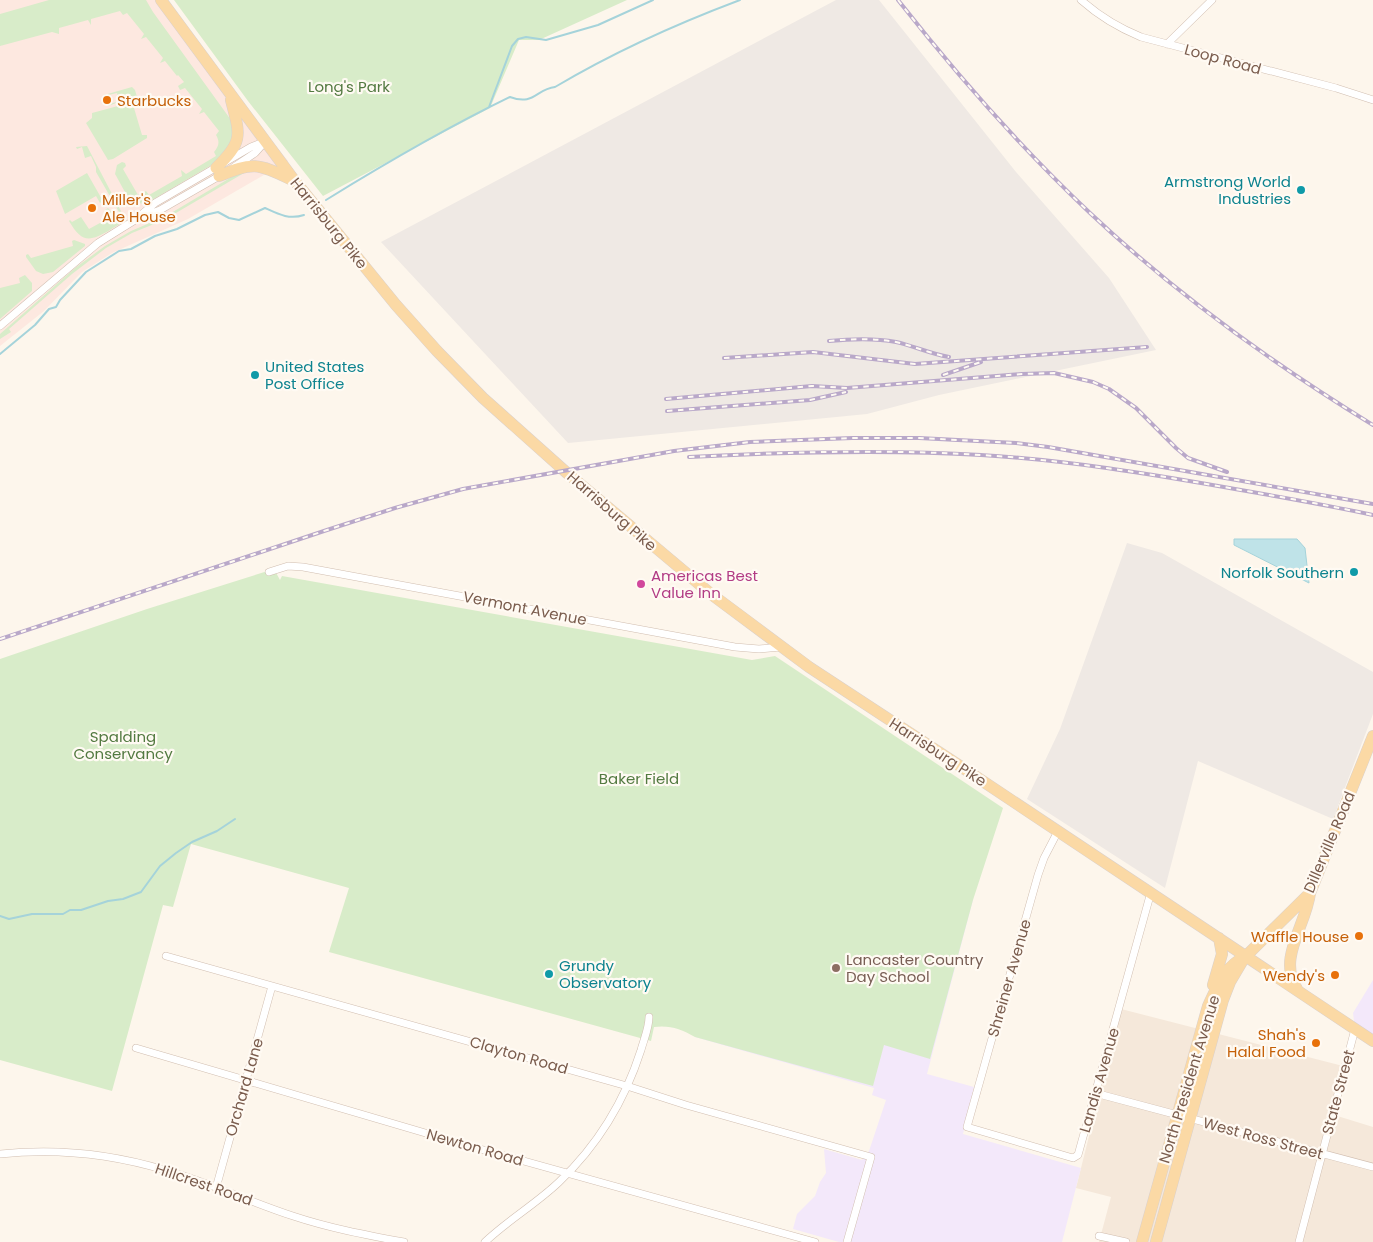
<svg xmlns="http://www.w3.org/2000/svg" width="1373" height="1242" viewBox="0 0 1373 1242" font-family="Poppins,sans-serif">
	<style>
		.residential { fill: #f5e8da }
		.commercial { fill: #fde8e0 }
		.industrial { fill: #efe9e4 }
		.education { fill: #f3e8fa }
		.green { fill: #d8ecc9 }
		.water { fill: #bfe3e8; stroke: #a5d3da }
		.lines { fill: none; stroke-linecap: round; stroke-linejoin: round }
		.stream { stroke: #a5d3da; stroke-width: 2 }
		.street-casing { stroke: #d1beb0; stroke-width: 8 }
		.primary-casing { stroke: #dad1cd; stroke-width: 12 }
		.street { stroke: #fff; stroke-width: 7 }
		.primary { stroke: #fbd9a5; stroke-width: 11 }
		.rail-casing { stroke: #b9a8c9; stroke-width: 4 }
		.rail { stroke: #fffaf3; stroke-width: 2; stroke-dasharray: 5.5; stroke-linecap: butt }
		.food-dot { fill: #e8710a; stroke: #fffaf3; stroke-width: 2 }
		.culture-dot { fill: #0f9aa8; stroke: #fffaf3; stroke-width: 2 }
		.hotel-dot { fill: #d1479c; stroke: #fffaf3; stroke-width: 2 }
		.education-dot { fill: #8d6e63; stroke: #fffaf3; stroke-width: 2 }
		.labels { text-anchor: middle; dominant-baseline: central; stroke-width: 4.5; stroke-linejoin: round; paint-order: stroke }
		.street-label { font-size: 15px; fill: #7a5c4d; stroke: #fffaf3 }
		.park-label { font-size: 15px; fill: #537a41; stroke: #fffaf3 }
		.food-label { font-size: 15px; fill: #c56008; stroke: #fffaf3; text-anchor: end }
		.culture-label { font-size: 15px; fill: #0d838f; stroke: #fffaf3; text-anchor: end }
		.hotel-label { font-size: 15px; fill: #b23c85; stroke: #fffaf3; text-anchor: start }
		.education-label { font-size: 15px; fill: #785e54; stroke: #fffaf3; text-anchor: start }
	</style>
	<rect width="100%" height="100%" fill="#fdf6ec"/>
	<!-- residential -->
	<path class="residential" d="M1121,1009L1343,1066L1331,1114L1373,1127V1242H1099L1111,1197L1076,1188Z"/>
	<!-- commercial -->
	<path class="commercial" d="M0,0H161L196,47L288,161L188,219L112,253L82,272L44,311L0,346Z"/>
	<!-- industrial -->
	<path class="industrial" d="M836,0H879L1016,172L1109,278L1156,350L939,395L867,414L568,443L381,242Z
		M1127,543L1162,553L1373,672V714L1333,819L1198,761L1165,888L1027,799L1060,729Z"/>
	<!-- education -->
	<path class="education" d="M750,858L973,900L927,1074L974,1087L963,1134L1081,1168L1062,1242H839L793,1229L797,1214L815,1196L820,1182L826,1173L824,1149L862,1160L869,1151L886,1100L872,1095L874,1088L695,1037Z
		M1373,980V1041L1355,1029L1353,1013Z"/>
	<!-- green -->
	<path class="green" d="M49,0H146L153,12L231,120L234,140L215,163L147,203C129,207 123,187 115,174L117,165L122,162L125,163L126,166L123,169L138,195L146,191L149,195L182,176L181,170L186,174L216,156L214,152C219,146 220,142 216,135L219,131L204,112L199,114L202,109L185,88L180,90L178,86L184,82L178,75L177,76L165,61L160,63L163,58L146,37L141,39L144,34L127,13L123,15L120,11L91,19V25L88,20L59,28V34L52,32L0,46V14Z
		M174,0H627L539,40H519L490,108L323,196L248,101Z
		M132,87L135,90L139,104L134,108L142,135H147V138L113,159L108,160L86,123L92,118V113L129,103L133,104L132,99L130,98L108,106L107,105L119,101L117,93L104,96V95Z
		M87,146L124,217C122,224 116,226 110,230C89,242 82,243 69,221L70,220L72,222L81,217L89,229L109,218L105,210L108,208L117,219L119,212L96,172V167L91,156L85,158L82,147L77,149L76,147Z
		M240,172L244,173L164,220L132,233L106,248L72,274L9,329L11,332L0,339V334L75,268L105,246L131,231L166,216Z
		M87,173L103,201L100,203L96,196L65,214L56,191Z
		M74,240L85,244V246L53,272L43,274L36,271L26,257V255L28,254L31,258L73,246L72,241Z
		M25,275L32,283V291L0,319V288L20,283L19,278Z
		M274,569L280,580L282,576L752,660L775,656L1003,808L973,900L930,1059L884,1045L873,1086L695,1037C681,1029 670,1025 654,1027L651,1041L329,952L349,888L191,844L173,907L163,905L112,1091L0,1060V659L147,609Z"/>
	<!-- water -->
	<path class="water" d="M1234,539H1297L1305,548L1309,583L1234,545Z"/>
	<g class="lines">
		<!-- stream -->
		<path class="stream" d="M489,107L512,46L518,39L526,37L546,40L598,25L653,0
			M326,200C386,163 446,128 510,97C534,106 536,89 555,87C614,52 676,24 740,0
			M0,354L35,325L49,309L56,307L60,300L86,272L119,251L131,249L155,236L177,229L205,215L218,212L229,218L239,220L265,208C278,214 289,220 304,215
			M0,916L9,919L32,914H63L70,910H81L108,901L123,899L141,892L160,866L176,853L192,842L217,831L235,819"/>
		<!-- street casing -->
		<g class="street-casing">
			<path id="street" d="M1081,0C1099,16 1119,28 1141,37L1336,88L1373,100
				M1167,44L1212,0
				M234,167L255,153L263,144
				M140,218L160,210L221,175
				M0,326L98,243L135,220L155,203L251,147L264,142
				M269,572L288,566L303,567L735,647L759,649L781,647
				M1058,831L1044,858L1038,875L967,1127L1073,1158L1078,1155L1151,892
				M166,956L627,1086L686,1105L871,1157L847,1242
				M136,1048L473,1147L815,1242
				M1095,1093L1373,1167
				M0,1154C55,1148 112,1154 165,1170C208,1182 250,1202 293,1216C329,1228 366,1235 404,1242
				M216,1188L272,986
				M1099,1236L1126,1242
				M485,1242C508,1220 536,1204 559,1182C597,1146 625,1100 641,1050C644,1039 649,1028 649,1017
				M1299,1242L1355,1029"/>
		</g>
		<!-- primary casing -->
		<g class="primary-casing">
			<path id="primary" d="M161,0L294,180L396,305L437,351L483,398L567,473L711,594L809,667L957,764L1373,1041
				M216,168C244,141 240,135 231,100
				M219,176C252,162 258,163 290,179
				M1213,985L1222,954L1219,938
				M1297,989C1277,958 1306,926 1310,893
				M1142,1242L1208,1006C1218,985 1224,967 1246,956L1310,893L1373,736
				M1156,1242L1223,1000L1230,982L1243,960"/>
		</g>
		<!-- street -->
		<use href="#street" class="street"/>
		<!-- primary -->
		<use href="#primary" class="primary"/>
		<!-- rail casing -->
		<g class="rail-casing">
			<path id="rail" d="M898,0C957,75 1020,147 1090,213C1176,294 1272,363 1373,425
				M829,341C851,339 874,338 896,342C914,346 931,354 949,357
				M724,358L813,352L915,364L1147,347
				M943,375L981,362
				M666,399L812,386L847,388L1022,374L1054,373L1093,382L1109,389L1136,408L1176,448L1188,458L1227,472
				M667,411L810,400L846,392
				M689,457C786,452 884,449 981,455C1066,460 1151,474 1235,489C1281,497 1327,505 1373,515
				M0,639L327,530L395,508L463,489L674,451L750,442L852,438H919L1016,443L1048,447L1373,504"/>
		</g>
		<!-- rail -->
		<use href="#rail" class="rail"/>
	</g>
	<!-- markers -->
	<g class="food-dot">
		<circle cx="107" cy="100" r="5"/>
		<circle cx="92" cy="208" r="5"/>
		<circle cx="1359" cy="936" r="5"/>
		<circle cx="1335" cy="975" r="5"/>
		<circle cx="1316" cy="1043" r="5"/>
	</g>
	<g class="culture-dot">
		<circle cx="1301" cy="190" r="5"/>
		<circle cx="255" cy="375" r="5"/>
		<circle cx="1354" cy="572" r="5"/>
		<circle cx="549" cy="974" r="5"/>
	</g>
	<circle class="hotel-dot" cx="641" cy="584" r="5"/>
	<circle class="education-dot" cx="836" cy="968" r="5"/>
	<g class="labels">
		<!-- street labels -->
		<g class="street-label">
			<text transform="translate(1223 59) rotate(15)">Loop Road</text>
			<text transform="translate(329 223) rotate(51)">Harrisburg Pike</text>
			<text transform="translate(612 511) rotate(41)">Harrisburg Pike</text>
			<text transform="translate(525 608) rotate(11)">Vermont Avenue</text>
			<text transform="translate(938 752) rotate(33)">Harrisburg Pike</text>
			<text transform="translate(1329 842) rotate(-67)">Dillerville Road</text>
			<text transform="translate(1009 978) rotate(-74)">Shreiner Avenue</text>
			<text transform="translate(519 1055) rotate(16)">Clayton Road</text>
			<text transform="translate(1189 1079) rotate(-73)">North President Avenue</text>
			<text transform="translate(1099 1080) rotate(-74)">Landis Avenue</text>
			<text transform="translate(244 1087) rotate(-74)">Orchard Lane</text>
			<text transform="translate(1338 1092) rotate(-75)">State Street</text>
			<text transform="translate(1263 1138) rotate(15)">West Ross Street</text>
			<text transform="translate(475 1147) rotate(16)">Newton Road</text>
			<text transform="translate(204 1184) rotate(19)">Hillcrest Road</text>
		</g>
		<!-- park labels -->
		<g class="park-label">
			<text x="349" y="86">Long's Park</text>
			<text x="123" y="736">Spalding<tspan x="123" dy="17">Conservancy</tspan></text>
			<text x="639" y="778">Baker Field</text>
		</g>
		<!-- food labels -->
		<g class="food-label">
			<text x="117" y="100" text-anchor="start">Starbucks</text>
			<text x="102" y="199" text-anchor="start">Miller's<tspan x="102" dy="17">Ale House</tspan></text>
			<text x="1349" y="936">Waffle House</text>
			<text x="1325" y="975">Wendy's</text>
			<text x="1306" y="1034">Shah's<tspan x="1306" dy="17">Halal Food</tspan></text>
		</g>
		<!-- culture labels -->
		<g class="culture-label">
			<text x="1291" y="181">Armstrong World<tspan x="1291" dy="17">Industries</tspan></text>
			<text x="265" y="366" text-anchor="start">United States<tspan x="265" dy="17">Post Office</tspan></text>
			<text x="1344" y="572">Norfolk Southern</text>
			<text x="559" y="965" text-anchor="start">Grundy<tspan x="559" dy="17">Observatory</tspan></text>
		</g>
		<!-- hotel labels -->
		<g class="hotel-label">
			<text x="651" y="575">Americas Best<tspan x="651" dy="17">Value Inn</tspan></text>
		</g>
		<!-- education labels -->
		<g class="education-label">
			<text x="846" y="959">Lancaster Country<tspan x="846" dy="17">Day School</tspan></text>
		</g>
	</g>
</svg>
